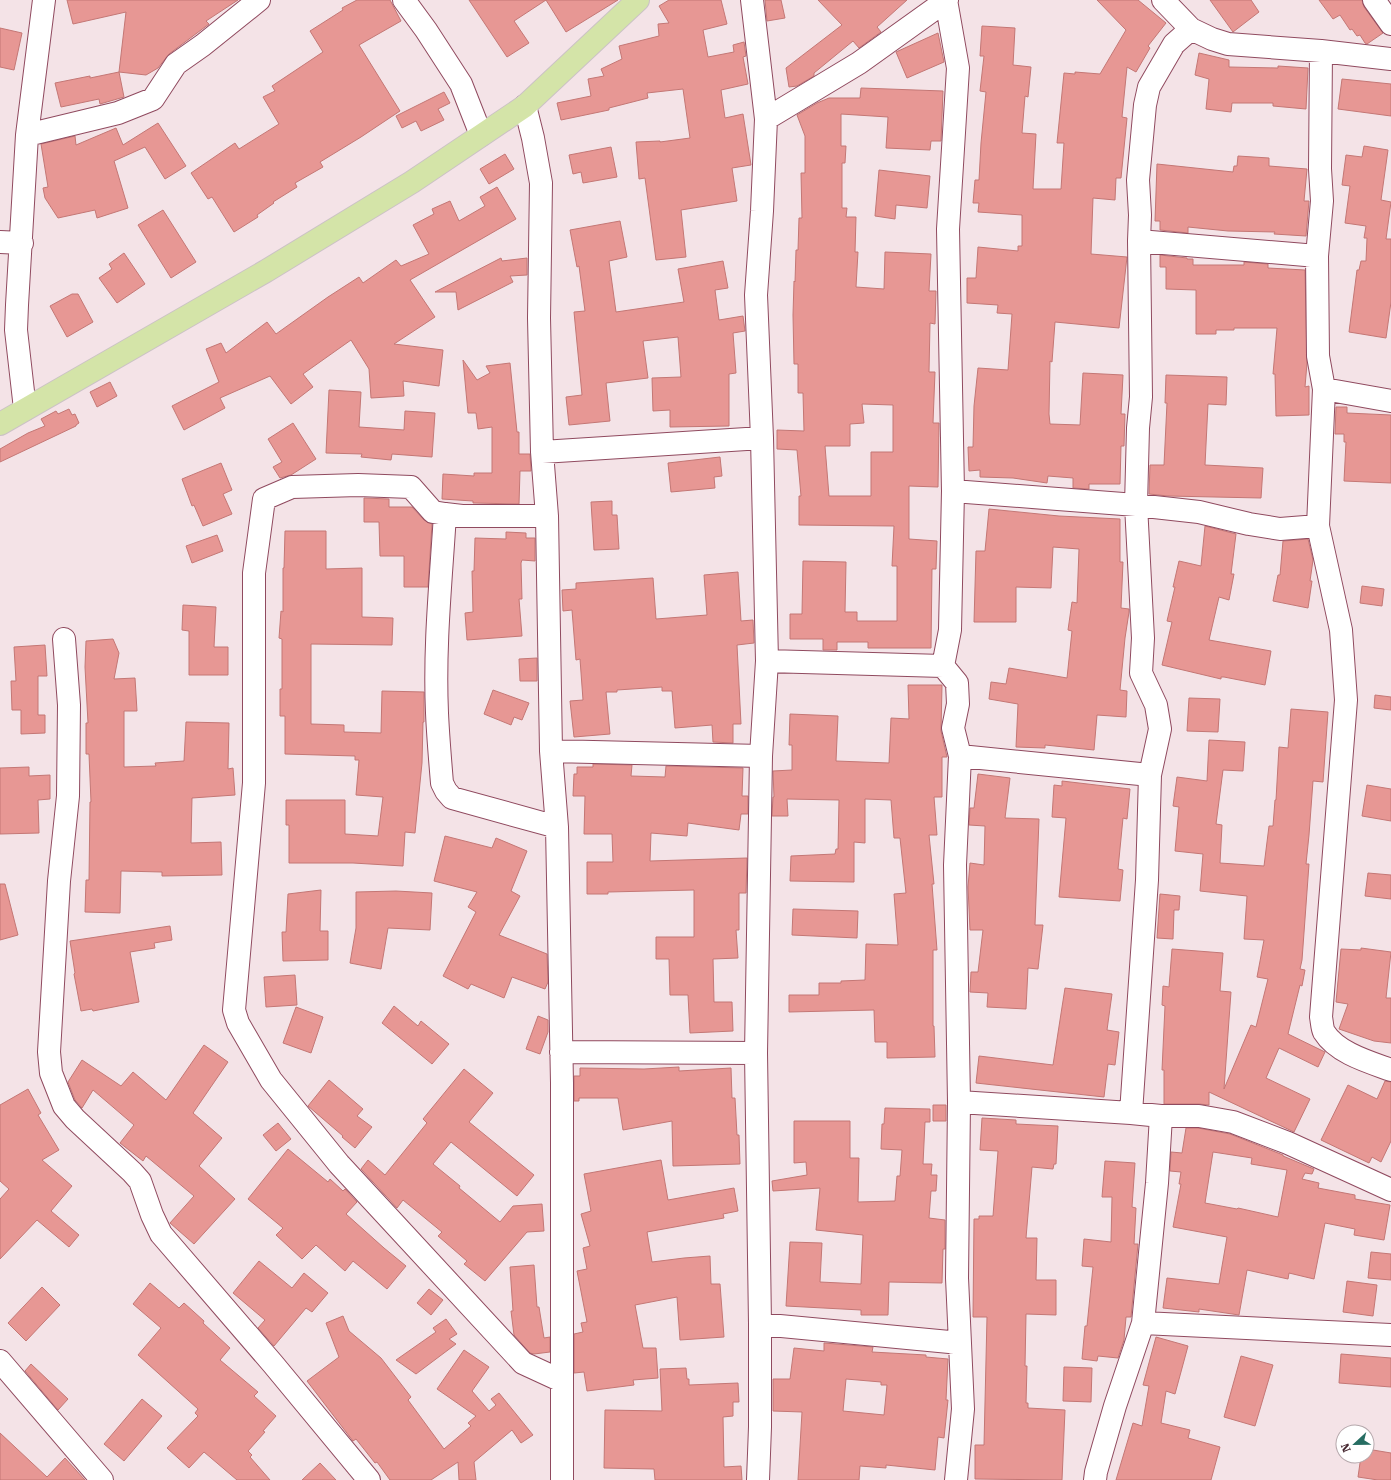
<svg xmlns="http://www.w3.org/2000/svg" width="1391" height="1480" viewBox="0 0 1391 1480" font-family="'Roboto Serif',serif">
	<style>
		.building { fill: #e79794; stroke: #c47775; fill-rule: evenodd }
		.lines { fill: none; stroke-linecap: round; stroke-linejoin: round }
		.minor-casing { stroke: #904a5f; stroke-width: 24 }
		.major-casing { stroke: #cbc2c5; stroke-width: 24 }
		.minor { stroke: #fff; stroke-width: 22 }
		.major { stroke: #d4e4a8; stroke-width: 22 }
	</style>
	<rect width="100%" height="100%" fill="#f4e3e7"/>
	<!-- building -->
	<path class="building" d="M67,0H238L206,21L209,24L169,54L158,68L146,75L119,72L126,12L73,24Z
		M357,0H390L401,21L359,45L400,111L361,137L320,162L323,167L295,183L297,187L273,202L274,203L257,215L258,217L234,232L212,197L208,199L191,173L235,143L239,149L279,124L263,97L275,91L272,86L323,52L310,31L343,10L342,8Z
		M469,0H618L566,32L546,0L514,21L529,43L507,57Z
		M669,0H721L727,24L703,30L708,57L734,52L733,45L744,42L746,56L743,57L748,84L721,90L725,118L743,114L751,165L732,168L737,201L681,210L686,257L656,260L645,178L639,179L636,142L660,141V142L690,138L683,89L647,93L648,98L609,108V110L561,120L557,103L591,96L588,79L604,76L601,69L622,59L619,46L659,36L658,24L669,23L659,6Z
		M765,0H781L785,18L767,21Z
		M818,0H907L877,27L881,32L859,48L853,41L814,73V76L797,86L789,87L786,68L842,25Z
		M1097,0H1138L1166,23L1148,46L1150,48L1136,72L1127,67L1122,117L1127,118L1121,178H1116L1115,200L1093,198L1091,254L1127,257L1119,328L1055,322L1052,362L1050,361L1049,414L1050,424L1080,425L1083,373L1123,375L1121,414H1125L1124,446H1121L1120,484H1089V489L1073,488V478L1048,476L1047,483L1013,478L980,477V470L969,471L968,447H973L974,406L978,368L1008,370L1012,314L997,313L998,305L967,303V278H976L978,247L1018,251V246H1022V215L978,212L979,203H973L975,180H979L981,143L986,92L980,91L984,56H980L982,26L1015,28L1013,65L1031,67L1028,97L1025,96L1022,133L1036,134L1033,189H1061L1064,143H1057L1064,73L1075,74V72L1100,74L1126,30Z
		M1210,0H1251L1259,12L1233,32Z
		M1319,0H1362L1364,7L1383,33L1367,44L1365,43L1360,35L1357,36L1352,29L1350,30L1340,15L1333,19Z
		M0,28L22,33L14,70L0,67Z
		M938,33L944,62L907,78L896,52Z
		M1199,53L1229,60V67L1278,68V66L1308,68L1306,109L1273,106V103H1232L1231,112L1206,109L1209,79L1195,75Z
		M119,72L124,97L100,104L99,99L61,107L55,83L90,76V78Z
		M1342,79L1391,84V116L1338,109Z
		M861,88L943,91L941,141H931L930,150L886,148L888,117L841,114V146H846L845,163H842V208H847L846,217H856L855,252H858L856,287L884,289L885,252L931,254L929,291H936L935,324L930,323L929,372H935L933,423H939L938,487L909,486V539L937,541L936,569H932L931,648H868V642H837V650H823V639H790V614H802L803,561L846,562L845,612H857V621H897V566H892L894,526L799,525V496H801L797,450L777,449V430L804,431L803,393H798V364H794L793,315L794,281L795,282L796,250H798L799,218H802L801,173H805V136L797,115L817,103L829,98H860ZM862,404L893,405V452H871V496H829L825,446H850V424L864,423Z
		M444,92L450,103L438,109L444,120L421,131L416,121L402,128L396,116Z
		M158,123L186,166L165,179L145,147L114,161L128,208L97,218L95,210L58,218L45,198L43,188L48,187L41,144L75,136L76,145L116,128L123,145Z
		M1364,146L1388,150L1381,200L1391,202L1386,239H1391V302L1386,338L1349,332L1357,270H1359L1361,261H1366L1367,238H1364L1366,226L1345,223L1350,186L1342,185L1346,155L1362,157Z
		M611,147L617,177L583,183L581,172L573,174L569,155Z
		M505,154L514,169L489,184L480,169Z
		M1238,156L1269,158V166L1307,169L1304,201H1309L1306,236L1274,234L1275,232L1228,231L1188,227V233L1160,230V221H1155L1157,164L1233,172L1234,166H1237Z
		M879,170L930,176L927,208L896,205L895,219L875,216Z
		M497,187L516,219L410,280L435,317L394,344L443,350L439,386L403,381L404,396L371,398L369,369L351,340L303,374L313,387L291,404L270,376L220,398L225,408L184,430L172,406L219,382L206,349L221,343L226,353L267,322L276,334L328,297L359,277L363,283L396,260L401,266L429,254L413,225L434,214L432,209L450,201L459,221L485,206L480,197Z
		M163,210L196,262L171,278L138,225Z
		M620,221L627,257L609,261L616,312L684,302L678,269L723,261L728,288L715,290L719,320L743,316L745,331L733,333L736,373L729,374V426L670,427V410L653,411L652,378L681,377L678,337L643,341L648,378L606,383L610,421L569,425L566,397L582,395L574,312L585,311L579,266L577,267L570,230Z
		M124,253L145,284L117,303L99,278L112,269L109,264Z
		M1160,255L1187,258V259H1193V265H1244V262L1268,264V268L1305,270L1307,363L1305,387L1309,386V415L1276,416L1275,374H1273L1277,328H1234V330H1216V334H1196V290L1166,289V267H1160Z
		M501,258L502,261L527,258V275L510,276L513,282L458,310L456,292H435Z
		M72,294H78L93,322L67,337L50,306Z
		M463,360L477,380L490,373L486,366L510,363L517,432H519V454H530L531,471H520L519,504L473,503V501L442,499L443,474L474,476V473H492V427L478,429L476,413H468Z
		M1166,375L1227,377L1226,405L1208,404L1205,465L1263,468L1261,498L1168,496L1149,494L1150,465H1164L1167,403H1165Z
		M110,382L117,396L97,407L90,392Z
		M329,390L361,392L359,427L404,430L405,411L435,413L432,457L392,454L391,460L361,457L362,454L326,453Z
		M1336,407H1347V413L1391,415V483L1344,481L1346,442H1344V434H1335Z
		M69,409L72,415L75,414L79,423L76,425V426L0,462V449L28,433L45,426L41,419L56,411L58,414Z
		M293,423L316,459L291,475L280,478L273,467L282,462L268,439Z
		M720,457L722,476L714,477L715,488L671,492L668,463Z
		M221,463L232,490L223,494L232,514L203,526L194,505L192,506L182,479Z
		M364,498L389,499V507H412L424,520L432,524L428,587H404V556H380L379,522H364Z
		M612,501V515H617L619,549L594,550L591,502Z
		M989,509L1059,516L1120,519V562H1123L1121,608L1129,609V612L1125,638L1120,690L1127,691L1126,717L1097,715L1094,750L1045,745V748L1016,747L1018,704L989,699L991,682L1006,684L1009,668L1067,678L1072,631L1068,630L1072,602L1077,603L1079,549L1053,547L1051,588L1016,587V622H974L976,551H985Z
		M1205,526L1236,534L1231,574H1234L1229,600L1219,597L1209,640L1271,651L1265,685L1224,677H1221V679L1162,665L1172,622L1167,621L1175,587H1173L1179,561L1201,566Z
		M285,531H326V569L362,568V617L393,618L392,645L311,644V724L344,725V732L381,733L382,691L424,692V722H423L422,763L415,833L405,832L403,866L353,863H289V825H286V800H345V834L378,836L383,797L356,795L359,760H355V756L285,754V716H280V689H282V639L279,638L281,611L283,612V568H284Z
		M506,532L526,533V538H535V561L522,560L521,563L522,599H519L522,636L467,640L465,613L473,612L472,571H474L475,538L506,539Z
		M217,535L223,551L192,563L186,546Z
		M1308,539L1313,560L1310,581H1312L1308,608L1273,601L1278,575H1280L1283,541Z
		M738,572L741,621L753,620L754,643L737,645L741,724H733V743L713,742L712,725L675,728L672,691H662V687L617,690V692H606L610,734L574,737L570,701L583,700L580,659L576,660L572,610L563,611L562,590L576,589V583L653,578L656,619L707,615L704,575Z
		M1362,586L1384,589L1382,606L1360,603Z
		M183,605L216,607L214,647H228V675H189V631L182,630Z
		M113,639L119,653L114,679L135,678L137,711H124V767L156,766L155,763L184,761L186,722L229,723L228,769L233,768L235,795L192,798L191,843L221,842L222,875L162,876V872L121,871L120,913L85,912L86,880H89L90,802H91L89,754H86V723H88L85,667L86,641Z
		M45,645L47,676H38V715H45V733L21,734V710H12L11,681H16L14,647Z
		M537,658V681H520L519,659Z
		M908,685H942L941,731L947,757H942V797H934L937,835H929L934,884H932L937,950H933V1026H934L935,1057L887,1058V1042H875L874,1010L789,1012V995H819V983H841V981L865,980L866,944L898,945L894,894L906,893L900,838H894L891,800L865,799V843L854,842V882L790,881L791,856L835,854L836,849H838L839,800L787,799L788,816H772L773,797H774L773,771L792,770V745H789L790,714L838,716L836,761L889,763L891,718L909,719Z
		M493,690L529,703L522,720L514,717L511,725L484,714Z
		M1375,695L1391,697V710L1374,708Z
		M1189,698L1220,699L1218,732L1187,731Z
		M1291,709L1328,712L1323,782L1313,781L1309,835L1306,864H1309L1302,960L1300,969L1305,970L1302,986L1300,985L1288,1034L1325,1052L1318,1067L1279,1048L1266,1078L1310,1099L1294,1132L1209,1092V1105L1199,1104H1164V1070H1162L1165,1006L1162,1005L1163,986L1169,987L1172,949L1223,953L1220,991L1231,992L1224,1089L1251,1025L1256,1027L1268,979L1257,977L1264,940L1244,939L1247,896L1200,891L1203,854L1175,851L1179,807L1173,806L1177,777L1207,781L1209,740L1245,742L1243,771L1223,770L1216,824L1222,825L1220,863L1264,866L1269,826H1273L1275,800H1276L1279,747L1288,748Z
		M593,764L632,765L631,776L665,777L666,766L743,768L742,796H748V814H741L739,830L688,823L687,836L651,833L650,861L747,858L746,893H739V930H736L738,958L713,959L714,1002H732L733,1031L690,1033L688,995H670L669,959H656V937H694V890L608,892V894H587V862H613L612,834H584L585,796H573L574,774H577V767H593Z
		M29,767V776L50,775V799L38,800L39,833L0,834V768Z
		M978,774L1010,778L1005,818L1039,819L1035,925H1043L1038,969L1028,968L1026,1009L987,1007L988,993L970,992L971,972H978L983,930H970L968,887L970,863L984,865L985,826L969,825L970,808H974Z
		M1062,781L1130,789L1127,819L1123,818L1118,869L1123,870L1120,901L1059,897L1066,818L1052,817L1054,785L1062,786Z
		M1367,785L1391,789V821L1362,816Z
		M445,836L492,848L496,838L527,851L511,891L520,896L499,935L547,954L548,982L545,989L512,977L504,998L471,984L468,989L443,976L476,912L468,907L477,892L434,881Z
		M1368,873L1391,875V899L1365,896Z
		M0,884H5L18,935L0,940Z
		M321,890L320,931H328V960L283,961L282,932H286L288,894Z
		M396,891L432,893L430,930L388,928L381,969L350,963L356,928V892Z
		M1160,894L1180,896L1179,910H1174L1173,939L1157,938Z
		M793,909L858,911L857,938L792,935Z
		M170,926L172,940L154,943L155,948L130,952L139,1002L93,1011L92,1009L81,1011L74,974L75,973L70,941Z
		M1361,948L1391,952L1386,998H1391V1043L1374,1041L1339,1029L1348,1004L1336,1002L1341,949L1361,950Z
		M295,975L297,1005L266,1007L264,977Z
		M1065,988L1112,994L1107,1030L1119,1032L1115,1065L1108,1064L1104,1097L976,1083L979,1056L1053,1065Z
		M394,1006L418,1026L421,1021L449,1044L432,1064L382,1023Z
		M296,1007L323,1017L311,1053L283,1043Z
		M538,1016L548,1020V1032L540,1054L526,1049Z
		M204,1045L228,1062L193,1113L222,1138L199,1166L235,1199L194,1244L170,1223L194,1196L146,1156L143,1161L120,1143L134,1125L93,1090L82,1108L75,1100L68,1082L82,1060L121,1086L133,1072L166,1100Z
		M679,1067V1071L731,1068L732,1098H735L737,1135H739L740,1164L673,1166L672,1121L623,1130L618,1098H579V1101H574V1076H580V1068L644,1069Z
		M464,1069L493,1093L469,1122L534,1175L517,1196L451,1142L433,1164L460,1186L459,1188L500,1222L513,1206L542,1204L544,1231L527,1232L485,1281L464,1264L467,1261L438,1236L442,1232L403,1200L397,1208L361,1169L368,1160L385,1175L427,1123L423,1119Z
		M329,1080L363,1109L357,1116L372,1127L355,1148L342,1137L343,1136L308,1106Z
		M1385,1081L1391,1082V1141L1381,1162L1372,1157L1369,1163L1321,1140L1348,1085L1377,1099Z
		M28,1089L41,1113L38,1115L59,1150L42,1160L72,1186L51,1211L79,1235L69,1247L37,1220L0,1259V1199L9,1189L0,1181V1105Z
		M933,1105H946V1121H933Z
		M885,1108L930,1109V1122H925L923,1164H932L931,1175H937L936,1191H931L929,1218L945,1220V1249H943L942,1283L889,1282L888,1315H861V1310L786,1306L790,1242L822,1243L820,1282L861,1284L863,1235L816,1230L820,1188L773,1191L772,1181L807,1175L806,1162L794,1163V1121H850V1158H859L858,1202L895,1201L897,1176H900L902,1150L881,1149L882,1124H884Z
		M982,1118L1016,1120V1124L1058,1126L1056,1164H1054L1053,1169L1032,1167L1026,1238H1037L1036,1280H1056V1315L1026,1314L1025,1366H1027L1026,1403H1028V1408L1065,1410L1062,1480L975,1479V1445H984L987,1317H973L974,1219H979V1216H993L998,1151L980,1150Z
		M278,1123L291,1139L276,1151L263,1135Z
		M1186,1128H1198L1230,1134L1283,1155V1156L1314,1169L1312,1174L1305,1173L1302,1179L1319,1183L1318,1188L1355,1195V1199L1390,1205L1384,1240L1354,1235L1355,1229L1325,1223L1314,1279L1289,1273L1288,1279L1247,1270L1239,1315L1199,1309V1312L1163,1308L1167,1278L1219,1284L1227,1237L1173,1227L1181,1184H1179L1181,1172L1170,1171L1171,1152L1182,1153ZM1213,1152L1252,1158L1251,1164L1287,1170L1278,1217L1238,1208L1237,1209L1205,1203Z
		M288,1149L328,1182L330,1179L343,1191L345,1189L357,1202L346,1214L384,1248L406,1266L387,1289L353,1261L345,1271L316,1245L302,1259L276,1235L283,1228L248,1199Z
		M661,1160L668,1200L734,1188L738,1211L723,1214L724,1218L647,1232L652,1262L684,1258L710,1256L711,1284H720L724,1337L680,1340L677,1297L635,1305L643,1348H656L658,1378L633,1380L634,1385L587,1391L584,1372L574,1373V1334L583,1332L581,1323L587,1322L577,1271L587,1269L583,1248L590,1246L581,1214L591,1211L584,1174Z
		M1105,1161L1135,1163L1132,1207L1136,1208L1134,1244H1138L1131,1317H1126L1124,1340L1118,1358L1098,1356L1097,1361L1082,1359L1085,1326H1087L1093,1267L1082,1266L1084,1239L1111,1242L1112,1197H1102Z
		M1371,1252L1391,1254V1280L1368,1278Z
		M259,1261L292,1288L304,1273L328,1293L312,1312L306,1308L274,1346L258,1328L265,1320L233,1293Z
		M534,1265L537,1307H539L544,1338L550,1337V1352L534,1354L530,1353L514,1335L511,1311H513L510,1267Z
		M1347,1281L1377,1285L1373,1316L1343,1312Z
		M150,1283L179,1308L184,1303L204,1321L203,1323L230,1348L220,1360L258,1392L254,1396L276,1416L263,1431L265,1432L248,1451L252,1455L250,1457L270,1480H237L204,1452L189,1468L167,1448L198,1416L195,1413L198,1409L138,1355L161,1328L133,1304Z
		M42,1287L60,1305L26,1341L8,1323Z
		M429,1289L443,1300L431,1315L417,1303Z
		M343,1316L349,1331L381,1358L411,1397L408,1400L444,1449L471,1426L468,1423L476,1416L437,1389L464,1350L489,1367L472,1391L489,1411L496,1405L491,1399L499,1393L533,1435L521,1443L512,1430L474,1462L476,1480H459L458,1462L431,1480H390L377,1462L375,1463L356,1439L353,1441L307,1381L339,1357L326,1323Z
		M446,1319L457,1334L449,1339L456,1344L416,1374L396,1360L436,1332L433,1328Z
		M1156,1337L1188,1346L1175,1394L1166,1391L1161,1423L1190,1430L1188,1438L1220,1447L1211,1480H1116L1133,1423L1142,1426L1149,1386L1143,1385Z
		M824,1343L873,1347L872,1352L926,1355V1357L948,1359L946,1400H948L944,1438L938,1437L935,1470L886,1465V1468L860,1466L859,1480H798L802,1412L773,1411V1379H790L794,1348L824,1351ZM846,1379L881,1382V1385H887L884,1415L843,1411Z
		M1341,1354L1391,1358V1387L1339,1383Z
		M1241,1356L1273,1365L1255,1426L1224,1417Z
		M31,1364L68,1399L58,1410L25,1371Z
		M1064,1367L1092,1368L1091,1402L1063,1401Z
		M686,1368L687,1379H689V1385L738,1383L739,1402H733V1416L723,1417L724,1467L741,1466L742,1480H655L654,1469L604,1468L605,1410L662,1411L660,1369Z
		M142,1399L162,1416L124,1461L104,1444Z
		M0,1433L47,1477L65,1458L85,1480H0Z
		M1367,1449L1391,1453V1480H1378L1358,1477L1361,1456H1367Z
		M320,1463L336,1480H302Z"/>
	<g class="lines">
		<!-- minor casing -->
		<g class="minor-casing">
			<path id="minor" d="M404,0L426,30L461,84L481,135
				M752,0L766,119L762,211L756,295L762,438L767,661L761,756L756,1053L760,1324V1427L758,1480
				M946,0L958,68L948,229L953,491L950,630L943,666L957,683L958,704L953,728L960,756L955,865L959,1102L957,1278L963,1409L956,1480
				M1163,0L1191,29L1212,39L1228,44L1321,51L1391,59
				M1374,0L1391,24
				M1321,51L1320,169L1322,201L1317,256L1318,356L1324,389L1318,526L1341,630L1346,700L1321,1017C1322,1022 1322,1028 1324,1032C1337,1053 1369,1062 1391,1070
				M525,106L533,138L541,183L539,318L542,452L547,516L551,751L557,827L562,1083V1480
				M766,119L859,63L947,0
				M27,135L118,113L153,99L176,64L203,45L259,0
				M1139,241L1317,256
				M0,242L22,243
				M1324,389L1391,401
				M25,409L16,330L17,305L27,135L44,0
				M542,452L762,438
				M953,491L1136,505L1199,512L1249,524L1280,529L1318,526
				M445,514C441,580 434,646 437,713C438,736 440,759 442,783L446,791L452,798L557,827
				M547,516H462L445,514L433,512L411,487L358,485L292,487L264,499L254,573V783L234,1010L238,1023L271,1080L339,1164L523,1363L562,1381
				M64,639L69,705L68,796L59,881L49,1052L51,1073L64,1106L75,1119L132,1172L140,1181L152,1215L161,1234L273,1364L369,1480
				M767,661L943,666
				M551,751L761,756
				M960,756L1150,775
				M561,1052L756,1053
				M959,1102L1131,1113L1161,1116H1199L1233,1122L1288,1143L1391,1190
				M1131,1113L1147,880L1150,775L1160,729L1156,705L1141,673L1143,638L1136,505L1138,428L1141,397L1139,241L1140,215L1138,180L1145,105L1149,87L1174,44L1191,29
				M1143,1323L1391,1335
				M760,1324L960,1343
				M0,1361L102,1480
				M1095,1480L1096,1472L1115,1406L1143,1323L1157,1183L1161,1116"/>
		</g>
		<!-- major casing -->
		<g class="major-casing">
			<path id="major" d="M0,424L266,271L412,182L525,106L638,0"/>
		</g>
		<!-- minor -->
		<use href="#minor" class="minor"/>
		<!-- major -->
		<use href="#major" class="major"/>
	</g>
	<!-- north arrow -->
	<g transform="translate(1355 1444) rotate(248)"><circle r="19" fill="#ffffff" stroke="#b5a8ac"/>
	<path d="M0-3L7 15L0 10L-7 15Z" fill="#266d62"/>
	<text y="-6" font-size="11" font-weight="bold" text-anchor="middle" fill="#45262f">N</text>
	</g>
</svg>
